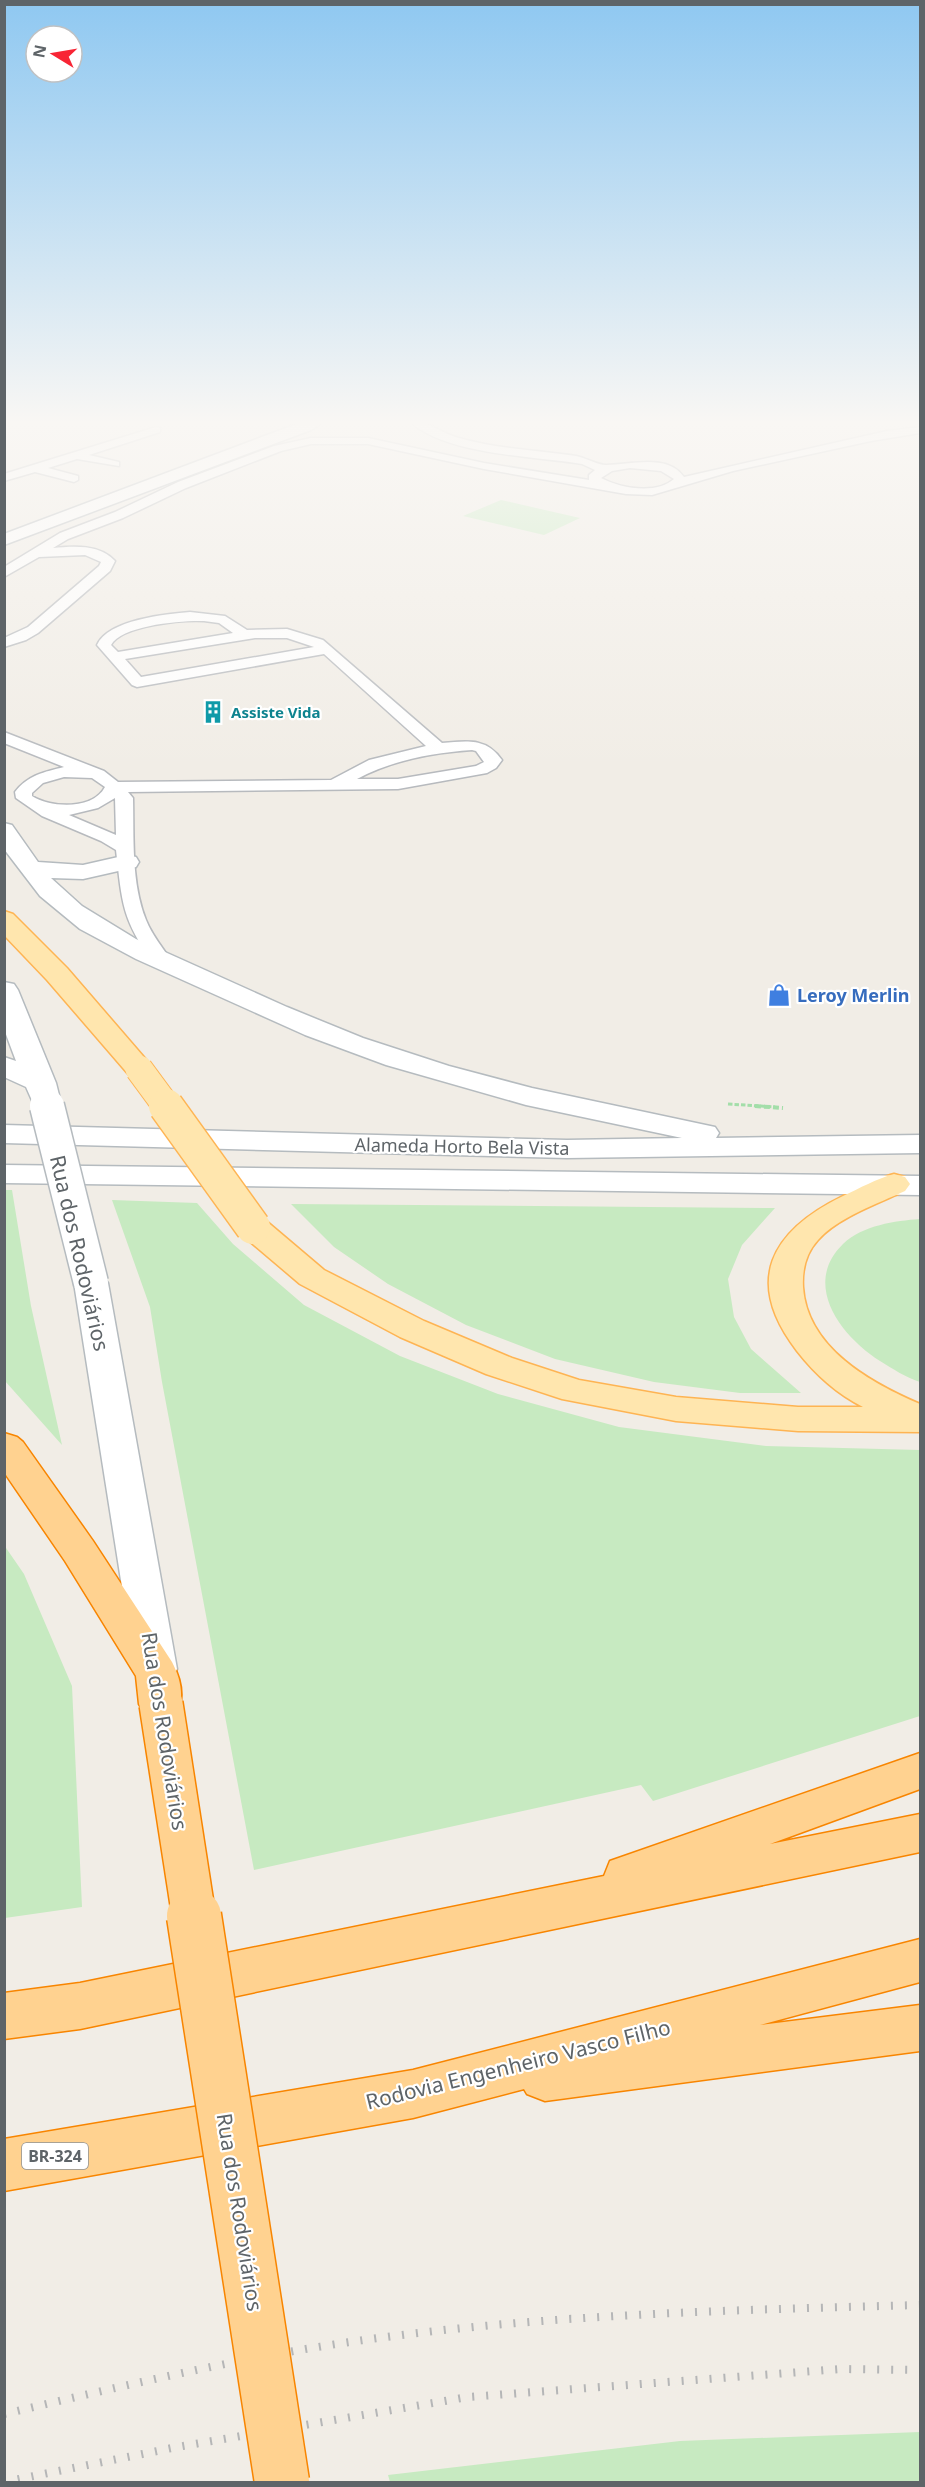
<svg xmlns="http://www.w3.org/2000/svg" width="925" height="2487" viewBox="0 0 925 2487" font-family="'Noto Sans',sans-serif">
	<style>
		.green { fill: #c7eac1 }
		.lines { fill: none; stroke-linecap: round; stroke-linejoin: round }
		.lane-casing { stroke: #b7babe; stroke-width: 3 }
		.secondary-casing { stroke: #b5bbbf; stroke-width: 3 }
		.primary-casing { stroke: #feb453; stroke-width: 3 }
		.highway-casing { stroke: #f88500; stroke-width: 3 }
		.path-far1 { stroke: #a3dea9; stroke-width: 3; stroke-dasharray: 4.5 2; stroke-linecap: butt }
		.path { stroke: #a3dea9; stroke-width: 4; stroke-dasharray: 6 3; stroke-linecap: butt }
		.lane { fill: #fff; fill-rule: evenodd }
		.secondary { fill: #fff; fill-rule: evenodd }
		.primary { fill: #ffe6ae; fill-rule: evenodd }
		.highway { fill: #ffd290; fill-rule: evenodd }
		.rail { stroke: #b5b6b7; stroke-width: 8; stroke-dasharray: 2 12; stroke-linecap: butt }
		.secondary-bridge-far1-casing { stroke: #b5bbbf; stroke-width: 29; stroke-linecap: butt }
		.secondary-bridge-casing { stroke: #b5bbbf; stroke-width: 37; stroke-linecap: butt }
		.primary-bridge-far1-casing { stroke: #feb453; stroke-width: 29; stroke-linecap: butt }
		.primary-bridge-casing { stroke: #feb453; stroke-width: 37; stroke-linecap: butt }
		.highway-bridge-far1-casing { stroke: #f88500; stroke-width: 46; stroke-linecap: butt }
		.highway-bridge-casing { stroke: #f88500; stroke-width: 57; stroke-linecap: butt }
		.secondary-bridge-far1 { stroke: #fff; stroke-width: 27 }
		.secondary-bridge { stroke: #fff; stroke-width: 34 }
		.primary-bridge-far1 { stroke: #ffe6ae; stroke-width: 27 }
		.primary-bridge { stroke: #ffe6ae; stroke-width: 34 }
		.highway-bridge-far1 { stroke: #ffd290; stroke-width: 43 }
		.highway-bridge { stroke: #ffd290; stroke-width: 54 }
		.labels { text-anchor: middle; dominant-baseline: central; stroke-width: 4.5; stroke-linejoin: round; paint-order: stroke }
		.far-culture-label { font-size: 15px; font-weight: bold; fill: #0d838f; stroke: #fff; text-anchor: start }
		.shield { fill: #fff; stroke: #8e9295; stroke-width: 1.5 }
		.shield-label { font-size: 16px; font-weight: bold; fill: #5e6468 }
		.shop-label { font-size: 18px; font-weight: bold; fill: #366cbe; stroke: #fff; text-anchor: start }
		.street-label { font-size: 18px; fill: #5e6468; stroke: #fff }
		.near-street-label { font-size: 21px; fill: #5e6468; stroke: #fff }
	</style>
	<rect width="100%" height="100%" fill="#f1ede6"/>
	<!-- green -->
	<path class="green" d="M501,500L580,518L544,535L463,516Z
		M4,1190H12L31,1306L62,1445L5,1381Z
		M112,1200L197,1203L233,1244L304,1305L400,1356L498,1394L619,1427L766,1446L920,1450V1716L653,1801L641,1785L254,1870L162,1382L150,1307Z
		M291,1204L775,1208L742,1245L728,1279L734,1317L751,1349L801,1393H740L654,1382L555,1359L466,1325L388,1284L334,1247Z
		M920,1219V1382C905,1377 893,1369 880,1361C842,1337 801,1285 843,1244C863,1225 895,1221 920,1219Z
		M4,1545L24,1574L72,1686L82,1907L5,1918Z
		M920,2432V2482H390L388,2475L680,2441Z"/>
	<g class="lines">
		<!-- lane casing -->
		<g class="lane-casing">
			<path id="lane" d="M408,420C427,420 440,433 459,438C497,449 537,450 576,456C586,458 598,465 606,465C630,465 667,453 684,477L887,431L920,427V433L871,441L733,471L652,495L626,494L484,469L368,444H311L281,451L186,488L123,518L68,539L53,548C74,546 100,544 115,561L110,571L38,633L26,640L4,647V638L28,627L99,566L101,562L85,555L39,557L4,577V567L60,533L115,512L178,482L274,446L311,438H368L484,463L589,480V475L595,470L582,464C533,456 444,455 408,420ZM630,468L661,471L674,479C656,495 620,488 601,478L612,471Z
				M156,427L160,428V432L89,455L119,462V466L77,459L48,468L78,476V480L74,482L35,472L4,481V474Z
				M190,612L225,616L247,630L287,629L323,640L442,743C467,741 486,737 502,760L496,768L487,773L398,789L128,792L133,798C134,837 131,883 146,920C152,935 162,947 171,960L168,964H154C122,920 122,903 116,850L101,841L42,816L16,798L15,792C28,775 44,772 64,767L4,743V732L104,771L118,782L331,780L369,760L426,746L324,654L137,687L132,685L97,645C108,620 165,614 190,612ZM204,621L219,623L233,633L118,652L111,645C122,625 183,620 204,621ZM255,638H287L314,647L141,677L125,659ZM472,750L476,751L484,762L476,766L398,779H357C393,760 431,753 472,750ZM64,777L92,778L105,787C93,810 51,808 32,796V793L43,783ZM115,798L116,835L69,815L98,808Z"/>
		</g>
		<!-- secondary casing -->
		<g class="secondary-casing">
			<path id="secondary" d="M307,420H326L311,430L4,545V534Z
				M4,823L12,825L38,862L83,865L127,855L136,857L139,862L136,867L83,879L51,878L82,906L136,939L287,1007L363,1038L449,1066L532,1088L715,1127L719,1133L716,1138L920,1135V1153L567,1158L4,1143V1125L567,1140L682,1138L526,1105L386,1065L305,1035L136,959L80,929L40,896L4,849Z
				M4,982L14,984L18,990L56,1083L60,1099L56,1105L45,1108L34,1105L26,1087L4,1077V1057L16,1061L4,1029Z
				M4,1165L920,1176V1195L4,1183Z
				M91,1273L103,1276L108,1283L177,1669L171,1681L156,1685L141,1681L135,1669L74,1283L79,1276Z"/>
		</g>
		<!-- primary casing -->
		<g class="primary-casing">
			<path id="primary" d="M4,911L13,914L67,968L149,1063L154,1069L149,1075L139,1078L129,1075L47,980L4,935Z
				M894,1174L905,1177L910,1184L905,1191C879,1203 837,1218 818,1240C806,1253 802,1270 803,1287C807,1348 871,1383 920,1404V1432L798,1431L676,1421L562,1399L486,1374L400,1337L300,1284L241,1234L237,1227L241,1220L253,1217L265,1220L324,1270L424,1321L512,1358L579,1380L676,1397L798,1407H863C837,1394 815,1374 797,1351C743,1281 771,1231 843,1196C860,1188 876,1179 894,1174Z"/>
		</g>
		<!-- highway casing -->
		<g class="highway-casing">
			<path id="highway" d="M4,1433L17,1437L23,1442L93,1541L172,1662C181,1679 185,1699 176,1716L161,1721L146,1716L139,1704L136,1676L65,1561L4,1472Z
				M920,1753V1789L770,1844L920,1814V1852L80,2029L4,2039V1993L80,1983L604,1876L610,1861Z
				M920,1939V1982L760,2025L920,2005V2051L545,2101L527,2094L524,2089L413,2118L4,2191V2139L413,2070Z"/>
		</g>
		<!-- path-far1 -->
		<path class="path-far1" d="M728,1104L775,1107"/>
		<!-- path -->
		<path class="path" d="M755,1106L783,1108"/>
		<!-- lane -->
		<use href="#lane" class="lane"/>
		<!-- secondary -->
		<use href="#secondary" class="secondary"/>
		<!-- primary -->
		<use href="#primary" class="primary"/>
		<!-- highway -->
		<use href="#highway" class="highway"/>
		<!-- rail -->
		<path class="rail" d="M4,2414C123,2386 242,2357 364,2340C548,2314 734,2310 920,2305
			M4,2482L177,2447L468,2397L841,2369L920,2370"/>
		<!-- secondary-bridge-far1 casing -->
		<g class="secondary-bridge-far1-casing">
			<path id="secondary-bridge-far1" d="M45,1099L47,1107"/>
		</g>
		<!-- secondary-bridge casing -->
		<g class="secondary-bridge-casing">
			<path id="secondary-bridge" d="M47,1106L91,1283"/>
		</g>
		<!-- primary-bridge-far1 casing -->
		<g class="primary-bridge-far1-casing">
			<path id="primary-bridge-far1" d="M139,1069L167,1107"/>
		</g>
		<!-- primary-bridge casing -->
		<g class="primary-bridge-casing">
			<path id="primary-bridge" d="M166,1106L253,1227"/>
		</g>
		<!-- highway-bridge-far1 casing -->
		<g class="highway-bridge-far1-casing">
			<path id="highway-bridge-far1" d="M161,1704L194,1917"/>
		</g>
		<!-- highway-bridge casing -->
		<g class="highway-bridge-casing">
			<path id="highway-bridge" d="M194,1916L282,2482"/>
		</g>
		<!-- secondary-bridge-far1 -->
		<use href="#secondary-bridge-far1" class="secondary-bridge-far1"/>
		<!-- secondary-bridge -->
		<use href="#secondary-bridge" class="secondary-bridge"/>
		<!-- primary-bridge-far1 -->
		<use href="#primary-bridge-far1" class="primary-bridge-far1"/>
		<!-- primary-bridge -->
		<use href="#primary-bridge" class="primary-bridge"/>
		<!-- highway-bridge-far1 -->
		<use href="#highway-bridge-far1" class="highway-bridge-far1"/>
		<!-- highway-bridge -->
		<use href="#highway-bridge" class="highway-bridge"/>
	</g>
	<!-- sky -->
	<linearGradient id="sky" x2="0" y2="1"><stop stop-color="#8fc8f1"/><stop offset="0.55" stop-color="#f9f7f4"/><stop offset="1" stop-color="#f9f7f4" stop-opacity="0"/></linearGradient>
	<rect width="925" height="768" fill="url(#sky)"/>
	<!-- icons -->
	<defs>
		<g id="building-bare" transform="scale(1.8)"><path d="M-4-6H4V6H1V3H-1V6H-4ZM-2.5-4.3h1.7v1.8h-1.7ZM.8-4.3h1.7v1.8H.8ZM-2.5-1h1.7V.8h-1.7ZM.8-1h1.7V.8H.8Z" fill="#0f9aa8" stroke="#fff" stroke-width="2.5" paint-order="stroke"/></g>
		<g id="shop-bare" transform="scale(1.8)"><path d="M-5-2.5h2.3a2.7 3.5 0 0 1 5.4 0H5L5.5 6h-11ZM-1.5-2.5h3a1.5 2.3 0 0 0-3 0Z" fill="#3f7fe0" stroke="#fff" stroke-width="2.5" paint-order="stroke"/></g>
	</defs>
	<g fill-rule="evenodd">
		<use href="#building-bare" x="213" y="712"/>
		<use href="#shop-bare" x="779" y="995"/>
	</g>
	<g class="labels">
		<!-- far-culture labels -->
		<g class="far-culture-label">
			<text x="231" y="712">Assiste Vida</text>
		</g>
		<!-- shield labels -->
		<rect class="shield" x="22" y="2143" width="66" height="26" rx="4.5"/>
		<g class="shield-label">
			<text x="55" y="2156">BR-324</text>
		</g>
		<!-- shop labels -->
		<g class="shop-label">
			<text x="797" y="995">Leroy Merlin</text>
		</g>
		<!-- street labels -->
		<g class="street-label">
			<text transform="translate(462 1146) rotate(1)">Alameda Horto Bela Vista</text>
		</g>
		<!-- near-street labels -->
		<g class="near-street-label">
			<text transform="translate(80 1253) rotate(77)">Rua dos Rodoviários</text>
			<text transform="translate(165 1731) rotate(81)">Rua dos Rodoviários</text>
			<text transform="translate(518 2064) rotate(-14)">Rodovia Engenheiro Vasco Filho</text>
			<text transform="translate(240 2212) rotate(81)">Rua dos Rodoviários</text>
		</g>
	</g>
	<!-- border -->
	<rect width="925" height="2487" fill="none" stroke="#5e6468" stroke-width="12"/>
	<!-- north arrow -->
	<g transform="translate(54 54) rotate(281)"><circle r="28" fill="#ffffff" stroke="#bfc1c3" stroke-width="1.5"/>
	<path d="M0-4.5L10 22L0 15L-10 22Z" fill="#f82535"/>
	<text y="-9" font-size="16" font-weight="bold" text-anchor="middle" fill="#5e6468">N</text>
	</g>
</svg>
